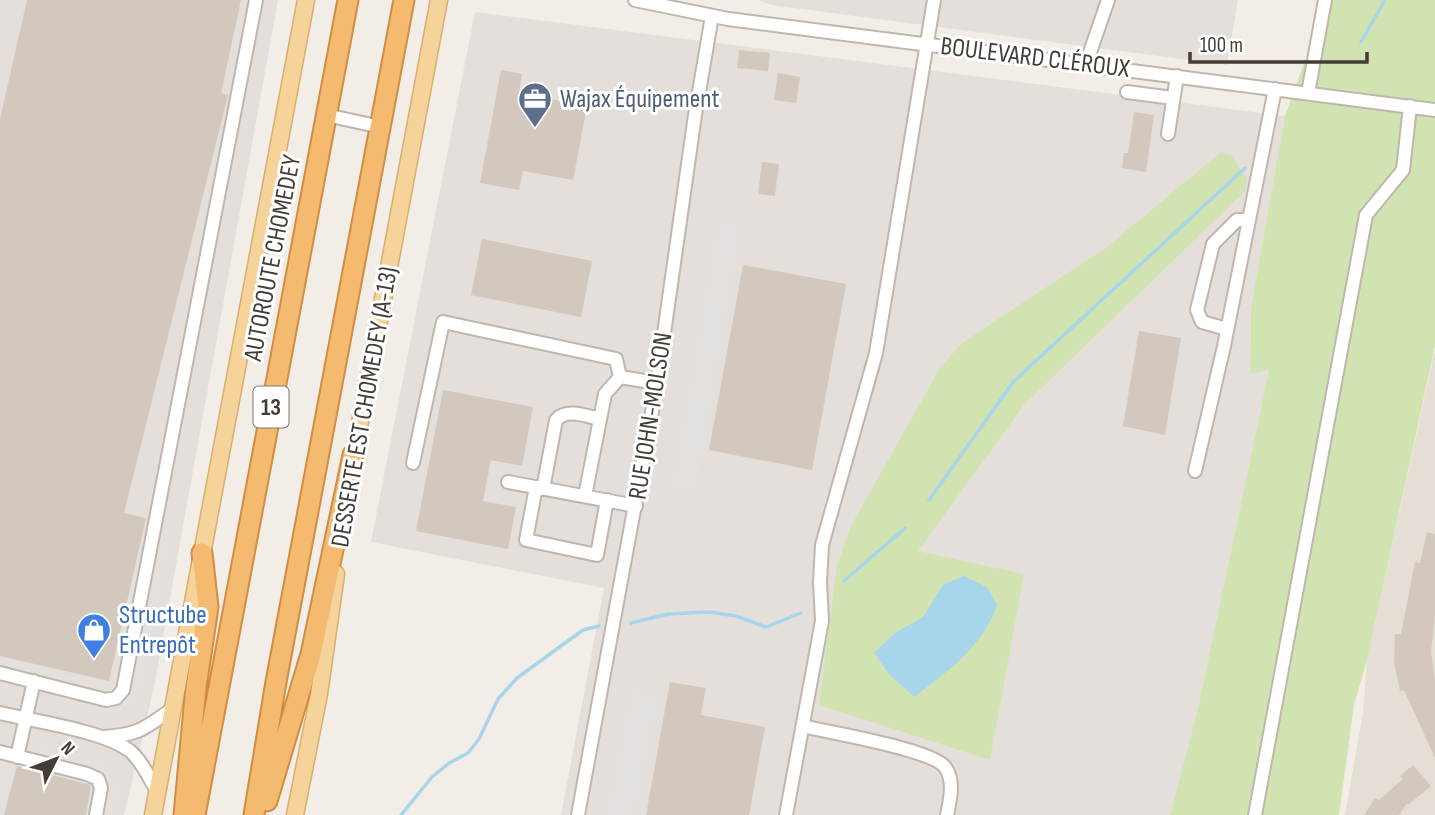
<svg xmlns="http://www.w3.org/2000/svg" width="1435" height="815" viewBox="0 0 1435 815" font-family="'Sofia Sans Condensed',sans-serif">
	<style>
		.residential { fill: #e5ded5 }
		.industrial { fill: #e4dfdb }
		.green { fill: #d2e3b2 }
		.parking { fill: #e3e0de }
		.water { fill: #a7d5ea }
		.lines { fill: none; stroke-linecap: round; stroke-linejoin: round }
		.stream { stroke: #a7d5ea; stroke-width: 3.5 }
		.building { fill: #d2c8bd }
		.minor-casing { stroke: #bfb7ad; stroke-width: 16 }
		.major-casing { stroke: #daae6c; stroke-width: 19 }
		.highway-casing { stroke: #d18d41; stroke-width: 23 }
		.minor { stroke: #fff; stroke-width: 12 }
		.major { stroke: #f6d39b; stroke-width: 16 }
		.highway { stroke: #f3ba70; stroke-width: 19 }
		.labels { text-anchor: middle; dominant-baseline: central; stroke-width: 6; stroke-linejoin: round; paint-order: stroke }
		.shield { fill: #fff; stroke: #7c7772; stroke-width: 2 }
		.shield-label { font-size: 24px; font-weight: bold; fill: #443d36 }
		.street-label { font-size: 26px; fill: #443d36; stroke: #fff }
		.service-label { font-size: 26px; fill: #4e5e75; stroke: #fff; text-anchor: start }
		.shop-label { font-size: 26px; fill: #366cbe; stroke: #fff; text-anchor: start }
	</style>
	<rect width="100%" height="100%" fill="#f2ede6"/>
	<!-- residential -->
	<path class="residential" d="M1435,350V815H1345L1363,713L1367,660Z"/>
	<!-- industrial -->
	<path class="industrial" d="M0,0H278L154,687L124,815H0Z
		M758,0H1238L1227,65L771,5Z
		M475,12L1285,116L1251,307L1250,374L1269,370L1198,708L1170,815H561L604,588L371,542Z"/>
	<!-- green -->
	<path class="green" d="M1327,0H1435V346L1367,660L1354,705L1339,815H1170L1198,708L1269,370L1250,374L1251,307L1285,116Z
		M1220,153L1231,155L1247,179L1245,191L1024,405L918,551L1024,574L990,760L819,705L837,565L852,524L940,368L962,343L1107,247Z"/>
	<!-- parking -->
	<path class="parking" d="M718,219L742,223L696,492L671,488Z
		M149,527L172,531L139,706L123,704L118,717L51,703L53,691L8,680L6,691L0,690V658L112,683Z
		M631,688L660,694L635,815H605Z
		M0,735L5,736L2,750L32,758L36,743L105,759L101,775L123,780L115,815H86L93,785L17,766L4,815H0Z"/>
	<!-- water -->
	<path class="water" d="M964,576L987,587L997,605C983,646 947,672 914,697L889,674L874,653L895,633L923,617L944,584Z"/>
	<g class="lines">
		<!-- stream -->
		<path class="stream" d="M1361,42L1385,0
			M929,500L1014,381L1245,168
			M844,581L905,528
			M631,623L668,614L709,612L736,616L766,627L801,613
			M401,815L432,777L449,763L468,753L479,739L498,699L517,678L583,630L599,626"/>
	</g>
	<!-- building -->
	<path class="building" d="M27,0H241L221,93L228,95L124,513L146,518L109,681L0,656V119Z
		M739,50L770,53L768,71L737,68Z
		M501,70L522,74L519,93L587,106L573,180L523,171L519,190L480,183Z
		M778,73L800,77L796,103L774,100Z
		M1134,112L1154,115L1146,172L1122,168L1124,153H1128Z
		M762,162L779,164L775,196L758,194Z
		M482,239L592,261L581,317L471,295Z
		M743,265L846,284L812,470L709,450Z
		M1139,331L1181,338L1165,435L1123,426Z
		M443,390L533,407L522,466L491,460L483,501L516,507L508,549L416,531Z
		M1427,532L1435,534V616L1431,652L1435,679V758L1404,690L1400,691L1394,663L1395,634H1401L1415,562L1420,563Z
		M670,682L706,688L701,715L765,727L749,815H646Z
		M1413,765L1431,786L1408,805L1407,803L1399,815H1364L1375,798L1379,800L1403,779L1400,776Z
		M17,766L91,785L86,815H4Z"/>
	<g class="lines">
		<!-- minor casing -->
		<g class="minor-casing">
			<path id="minor" d="M635,0L728,19L1435,110
				M1086,64L1108,0
				M1127,92L1173,98
				M1308,93L1325,0
				M326,115L381,127
				M1168,134L1177,76
				M1227,329L1202,322L1197,310L1213,244L1237,220H1249
				M620,377L657,383
				M413,463L443,322L616,359L620,377L605,394L585,496
				M1195,471L1224,346L1275,89
				M508,482L636,506
				M536,487L526,540L597,555L607,500
				M543,489L556,420C567,408 586,416 600,419
				M0,673L106,700L116,698L123,690L256,0
				M0,713C33,721 104,731 130,751C142,761 149,778 157,791
				M803,726C830,733 931,749 945,767C955,781 950,800 947,815
				M103,737C138,735 144,729 172,709
				M0,752L87,774L98,779L101,788L96,815
				M17,757L34,681
				M578,815L656,390L695,115L712,16
				M786,815L822,621L820,582L822,545L876,353L934,0
				M1255,815L1366,215L1403,170L1410,106"/>
		</g>
		<!-- major casing -->
		<g class="major-casing">
			<path id="major" d="M352,465L439,0
				M153,815L306,0
				M295,815L319,694L336,574"/>
		</g>
		<!-- highway casing -->
		<g class="highway-casing">
			<path id="highway" d="M267,801L311,654L353,455
				M184,815L196,687L208,607L202,553
				M195,815L348,0
				M254,815L276,682L404,0"/>
		</g>
		<!-- minor -->
		<use href="#minor" class="minor"/>
		<!-- major -->
		<use href="#major" class="major"/>
		<!-- highway -->
		<use href="#highway" class="highway"/>
	</g>
	<!-- icons -->
	<defs>
		<g id="office-pin" transform="scale(1.75)"><path d="M0 17L-7.5 6A9.5 9.5 0 1 1 7.5 6Z" fill="#5c6f8a" stroke="#fff"/><path d="M-6-3h4V-5.5h4V-3h4V5H-6ZM-1-4.5V-3h2v-1.5ZM-6 0V1H6V0Z" fill="#fff"/></g>
		<g id="shop-pin" transform="scale(1.75)"><path d="M0 17L-7.5 6A9.5 9.5 0 1 1 7.5 6Z" fill="#3f7fe0" stroke="#fff"/><path d="M-5-2.5h2.3a2.7 3.5 0 0 1 5.4 0H5L5.5 6h-11ZM-1.5-2.5h3a1.5 2.3 0 0 0-3 0Z" fill="#fff"/></g>
	</defs>
	<g fill-rule="evenodd">
		<use href="#office-pin" x="535" y="99"/>
		<use href="#shop-pin" x="94" y="630"/>
	</g>
	<g class="labels">
		<!-- shield labels -->
		<rect class="shield" x="253.5" y="386.5" width="35" height="41" rx="5"/>
		<g class="shield-label">
			<text x="271" y="407">13</text>
		</g>
		<!-- street labels -->
		<g class="street-label">
			<text transform="translate(1035 58) rotate(7)">BOULEVARD CLÉROUX</text>
			<text transform="translate(273 258) rotate(-79)">AUTOROUTE CHOMEDEY</text>
			<text transform="translate(365 407) rotate(-80)">DESSERTE EST CHOMEDEY (A-13)</text>
			<text transform="translate(651 416) rotate(-81)">RUE JOHN-MOLSON</text>
		</g>
		<!-- service labels -->
		<g class="service-label">
			<text x="560" y="99">Wajax Équipement</text>
		</g>
		<!-- shop labels -->
		<g class="shop-label">
			<text x="119" y="615">Structube<tspan x="119" dy="30">Entrepôt</tspan></text>
		</g>
	</g>
	<!-- north arrow -->
	<g transform="translate(56 759) rotate(48)" stroke="#ffffff" stroke-width="5" paint-order="stroke">
	<path d="M0-5L12 26L0 18L-12 26Z" fill="#443d36"/>
	<text y="-10" font-size="19" font-weight="bold" text-anchor="middle" fill="#443d36">N</text>
	</g>
	<!-- scale -->
	<path d="M1190 52v10h177v-10" fill="none" stroke="#443d36" stroke-width="3.5"/>
	<text x="1200" y="52" font-size="21" fill="#443d36" stroke="#ffffff" stroke-width="5" paint-order="stroke">100 m</text>
</svg>
